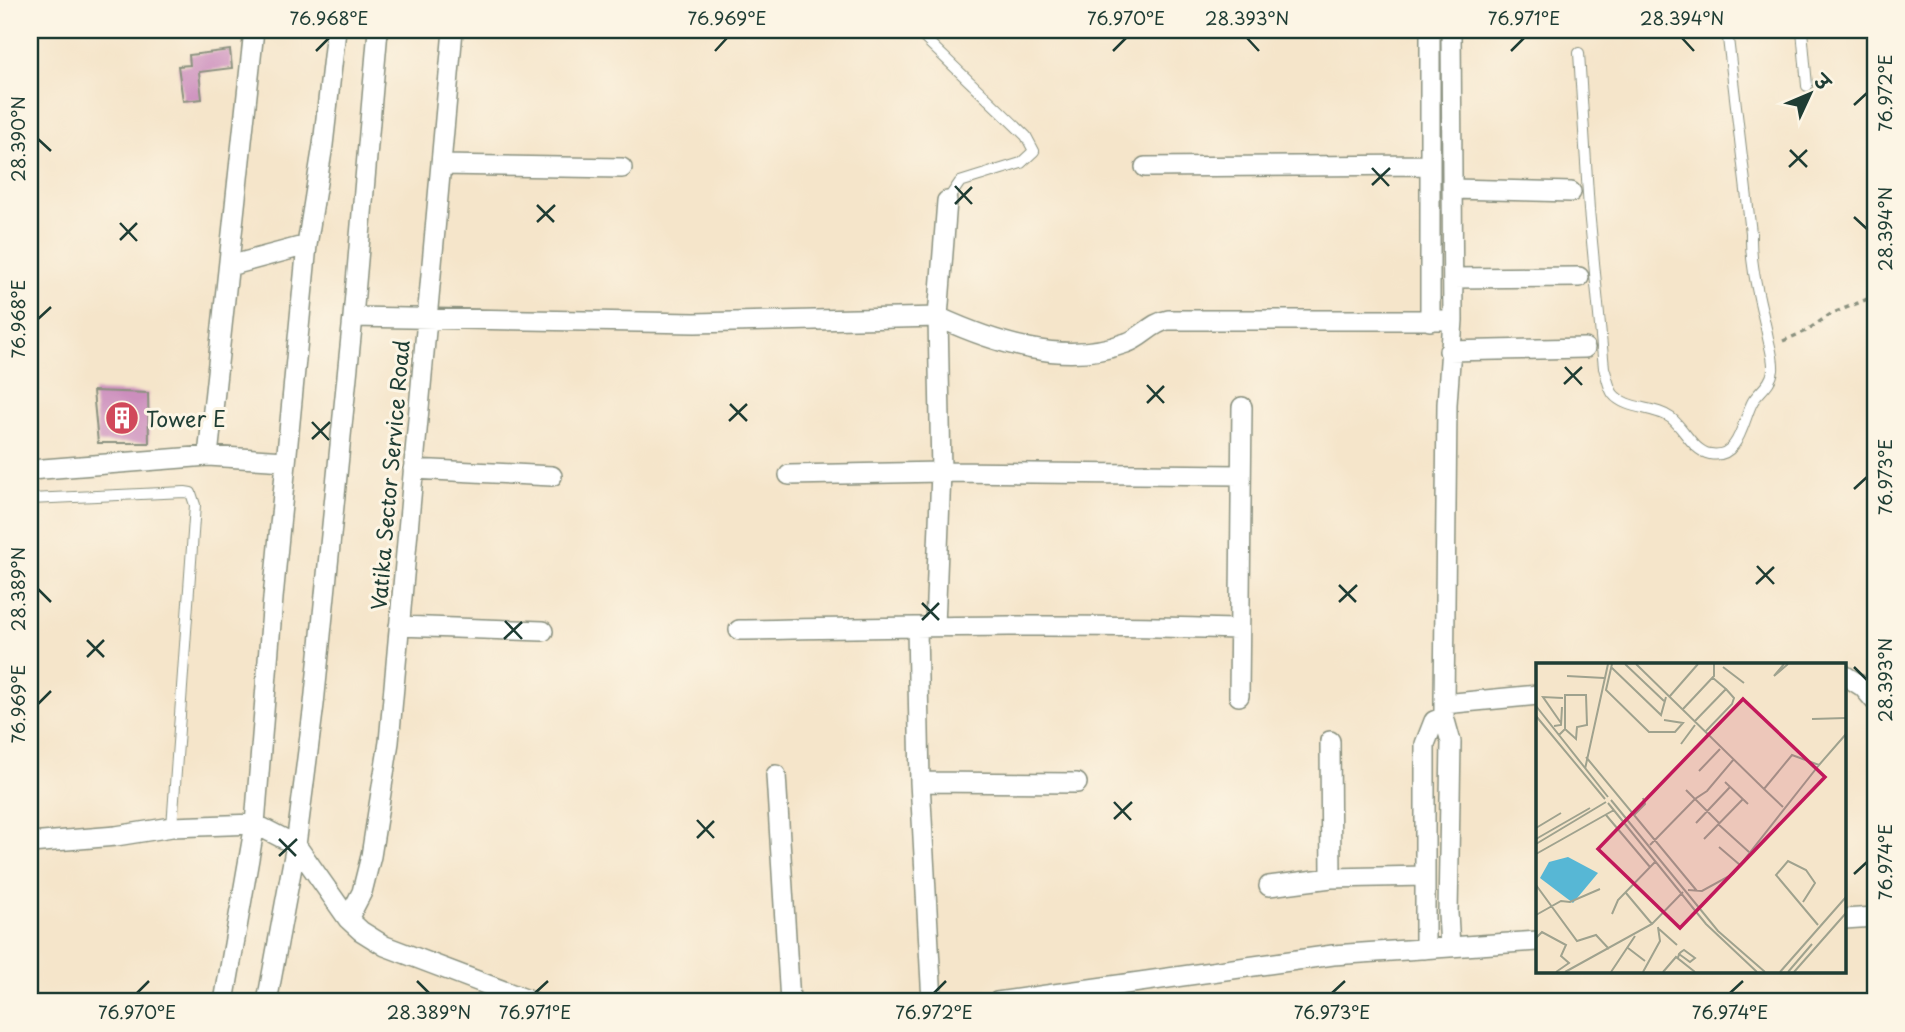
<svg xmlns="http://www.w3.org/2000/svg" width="1905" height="1032" viewBox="0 0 1905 1032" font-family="'Playpen Sans','Playpen Sans Deva',sans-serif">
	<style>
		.building { fill: #cc8ebd }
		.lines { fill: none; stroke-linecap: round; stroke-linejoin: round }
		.service-casing { stroke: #8a917f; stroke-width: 12 }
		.minor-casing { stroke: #8a917f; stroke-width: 22 }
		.path { stroke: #8a917f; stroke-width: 3.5; stroke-dasharray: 5 5; stroke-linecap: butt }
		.service { stroke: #fff; stroke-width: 10 }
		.minor { stroke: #fff; stroke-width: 19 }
		.ticks { fill: none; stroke: #1f3d34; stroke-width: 2.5 }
		.labels { text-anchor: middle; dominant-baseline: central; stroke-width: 6; stroke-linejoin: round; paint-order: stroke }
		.poi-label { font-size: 21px; fill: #1f3d34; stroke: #fcf5e5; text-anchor: start }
		.street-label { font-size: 21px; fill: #1f3d34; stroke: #fcf5e5 }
		.inset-road { fill: none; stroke: #9fa28e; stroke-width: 2 }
		.view { fill: #c2185b; fill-opacity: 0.15; stroke: #c2185b; stroke-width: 3.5 }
		.inset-edge { fill: none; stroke: #1f3d34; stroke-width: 3.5 }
		.neatline { fill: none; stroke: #1f3d34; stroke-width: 2.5 }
		.ticks-label { font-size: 18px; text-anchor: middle; fill: #1f3d34 }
	</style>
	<rect width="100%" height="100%" fill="#fcf5e5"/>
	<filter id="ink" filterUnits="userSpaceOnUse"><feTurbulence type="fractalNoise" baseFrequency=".0143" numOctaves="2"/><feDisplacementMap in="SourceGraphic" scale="14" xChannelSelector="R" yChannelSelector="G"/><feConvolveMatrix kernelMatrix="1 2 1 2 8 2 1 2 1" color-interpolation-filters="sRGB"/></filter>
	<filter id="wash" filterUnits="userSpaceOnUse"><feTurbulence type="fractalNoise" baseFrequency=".00686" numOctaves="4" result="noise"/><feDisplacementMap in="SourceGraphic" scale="28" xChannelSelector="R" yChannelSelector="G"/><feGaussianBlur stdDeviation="1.57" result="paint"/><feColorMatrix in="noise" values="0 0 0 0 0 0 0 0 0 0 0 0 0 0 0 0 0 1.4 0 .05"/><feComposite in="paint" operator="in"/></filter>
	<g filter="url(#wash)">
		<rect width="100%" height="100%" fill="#f5e5ca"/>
		<g id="blocks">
			<!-- building -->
			<path class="building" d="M230,50L232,68L199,72L202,99L183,101L178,66L190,65L189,55Z
				M93,391L148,393L149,443H98Z"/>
		</g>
	</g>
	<g filter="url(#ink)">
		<use href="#blocks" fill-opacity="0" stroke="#8a917f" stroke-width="2"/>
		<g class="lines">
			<!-- service casing -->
			<g class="service-casing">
				<path id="service" d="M916,30L1026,136L1034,151L1021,163L960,182L947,201
					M1802,30L1807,86
					M1579,53L1589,210L1604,368C1607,376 1608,387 1613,394C1626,410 1655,406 1671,418C1684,428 1693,451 1710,454C1740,460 1743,418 1753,401C1760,390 1771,385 1773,370C1774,358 1769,345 1767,333C1760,300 1750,268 1751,233L1727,30
					M30,499L185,492L191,493L195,505L172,827"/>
			</g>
			<!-- minor casing -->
			<g class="minor-casing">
				<path id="minor" d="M1430,30V321
					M1451,30L1453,320L1447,404L1444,704L1538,695
					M441,165L622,168
					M1145,167L1430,165
					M1453,189L1571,192
					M229,266L307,245
					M1453,278L1579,277
					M353,317L695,323L938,317L947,201
					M1449,351L1585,348
					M208,456L254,30
					M413,469L552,476
					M30,470L208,456L286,461
					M789,475L941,472L1240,475
					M399,626L543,631
					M935,626L941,472L938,317C995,343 1064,366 1126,343C1142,338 1151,323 1168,320H1453
					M917,627L920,782L932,1002
					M739,630C904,627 1070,623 1236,629L1239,632
					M1844,675L1863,687L1875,701
					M1239,696L1242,407
					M1444,704V717L1451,742L1448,913L1450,947
					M1330,741L1331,878
					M776,775L790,1002
					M920,782L1077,783
					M255,824L296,845L348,919L361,931L385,946L533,1002
					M30,843L116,836L172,827L255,824
					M1269,886L1331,878L1425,876
					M348,919L362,892L371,856L389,742L453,30
					M1844,919L1875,917
					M1425,949V744L1434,721L1444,717
					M224,1002L255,824L273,598L307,245L323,145L336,30
					M267,1002L296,845L314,704L353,317L378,30
					M997,1002L1333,955L1538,941"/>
			</g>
			<!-- path -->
			<path class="path" d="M1783,341L1806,331L1831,314L1875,296"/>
			<!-- service -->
			<use href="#service" class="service"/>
			<!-- minor -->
			<use href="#minor" class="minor"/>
		</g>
	</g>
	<!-- ticks -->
	<path class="ticks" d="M1247,38L1259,51M1682,38L1694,51M316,51L329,38M715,51L727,38M1113,51L1126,38M1511,51L1524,38M1854,105L1867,93M38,139L51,151M1790,150L1807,167M1789,167L1807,150M1372,168L1389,186M1372,185L1390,168M955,186L972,204M955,204L972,187M537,205L554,222M1854,217L1867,229M537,222L555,205M120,223L137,241M120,240L137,223M38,319L51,307M1565,367L1582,385M1564,384L1582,367M1147,385L1164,403M1147,403L1164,386M730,404L747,421M729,421L747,404M312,422L329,440M312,439L330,422M1854,489L1867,477M1757,566L1774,584M1756,584L1774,567M1339,585L1356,602M38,589L51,602M1339,602L1357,585M922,603L939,620M922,620L939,603M505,621L522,639M504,639L522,622M87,640L104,657M87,657L104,640M1854,667L1867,680M38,704L51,691M1114,802L1131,820M1114,819L1132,802M697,820L714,838M697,838L714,821M279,839L296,856M279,856L297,839M1854,874L1867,862M417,981L429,993M137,993L149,981M535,993L548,981M934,993L946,981M1332,993L1345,981M1730,993L1743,981"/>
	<!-- icons -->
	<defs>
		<g id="building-disc" transform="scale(1.75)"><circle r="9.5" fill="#d1495b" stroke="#fcf5e5"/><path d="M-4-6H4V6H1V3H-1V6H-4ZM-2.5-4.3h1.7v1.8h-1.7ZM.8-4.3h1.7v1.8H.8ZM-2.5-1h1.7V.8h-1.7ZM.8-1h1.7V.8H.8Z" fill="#fff"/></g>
	</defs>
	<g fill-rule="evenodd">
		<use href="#building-disc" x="122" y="418"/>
	</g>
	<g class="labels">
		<!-- poi labels -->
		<g class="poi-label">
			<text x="146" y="418">Tower E</text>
		</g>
		<!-- street labels -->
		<g class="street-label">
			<text transform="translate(389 475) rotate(-85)">Vatika Sector Service Road</text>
		</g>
	</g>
	<!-- overview -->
	<g transform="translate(1536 663)">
		<rect width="310" height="310" fill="#f5e5ca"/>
		<path d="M32,194L62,210L37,240L4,215L13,199Z" fill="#57b7d5"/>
		<path class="inset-road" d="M76,1L70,27L113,69H139L147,60L128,57M89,1L128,38M100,1L228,126L256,92L283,102L310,71M248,1L238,13L252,1M75,4L125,52L130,34M187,4L208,20M31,13L68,15M134,33L162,1M0,43L72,134M147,46L178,13V1M0,53L69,136M276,56L310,55M159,58L190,26L177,15M25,60L7,34L27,35M18,63L25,62L26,44M170,68L196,41L198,35L190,26M23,72L29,66V32H50L51,62L41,64L40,76L29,66M145,81L159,62M50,94L161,228M49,106L72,1M163,108L184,86M189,119L212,141M228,126L247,144M75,137L182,268L229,309M72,140L170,261L221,309M70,152L114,204M98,152L109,141L107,135M160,160L194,124M183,160L159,136L171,128L198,96M182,161L213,189M0,165L25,150M0,176L54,145M168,176L207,136M0,181L70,139M114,182L159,136L150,127M183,184L204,202M0,191L78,147M0,222L41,278L60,272L73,286M152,227L166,228L197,211L283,102M90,230L116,261M267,239L279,220L270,207L252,198L240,212L282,262M76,251L82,237L120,198M0,252L25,238L34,239L64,226M123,266L141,282M0,275L6,269L30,282L25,293L33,300L20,309M92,285L109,298M142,295L143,291L145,289L148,287L159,295L154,299L143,291M29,309L116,261L147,229M75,309L99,273M107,309L124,278L122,264M127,309L140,294L159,309M244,309L310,234M252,309L276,281M258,309L310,250"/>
		<path class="view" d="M207,36L289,114L144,265L62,186Z"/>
		<rect width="310" height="310" class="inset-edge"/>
	</g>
	<!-- margin -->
	<rect width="1905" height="1032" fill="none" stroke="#fcf5e5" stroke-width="77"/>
	<!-- north arrow -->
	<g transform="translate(1810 94) rotate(46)" stroke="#fcf5e5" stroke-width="5" paint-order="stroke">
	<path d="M0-5L12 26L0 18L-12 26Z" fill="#1f3d34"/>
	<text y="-10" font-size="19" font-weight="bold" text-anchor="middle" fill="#1f3d34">उ</text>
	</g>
	<rect x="38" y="38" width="1829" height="955" class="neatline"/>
	<g class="ticks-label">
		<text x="329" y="25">76.968°E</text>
		<text x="727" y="25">76.969°E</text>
		<text x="1126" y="25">76.970°E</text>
		<text x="1247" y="25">28.393°N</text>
		<text x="1524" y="25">76.971°E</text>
		<text x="1682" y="25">28.394°N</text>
		<text transform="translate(1886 93) rotate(-90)" y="6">76.972°E</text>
		<text transform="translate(19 139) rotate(-90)" y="6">28.390°N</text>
		<text transform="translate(1886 229) rotate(-90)" y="6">28.394°N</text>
		<text transform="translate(19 319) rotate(-90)" y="6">76.968°E</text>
		<text transform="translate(1886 477) rotate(-90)" y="6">76.973°E</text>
		<text transform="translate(19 589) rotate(-90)" y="6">28.389°N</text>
		<text transform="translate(1886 680) rotate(-90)" y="6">28.393°N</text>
		<text transform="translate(19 704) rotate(-90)" y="6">76.969°E</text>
		<text transform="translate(1886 862) rotate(-90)" y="6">76.974°E</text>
		<text x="137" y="1019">76.970°E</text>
		<text x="429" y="1019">28.389°N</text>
		<text x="535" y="1019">76.971°E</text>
		<text x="934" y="1019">76.972°E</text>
		<text x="1332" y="1019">76.973°E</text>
		<text x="1730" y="1019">76.974°E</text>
	</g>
</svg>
